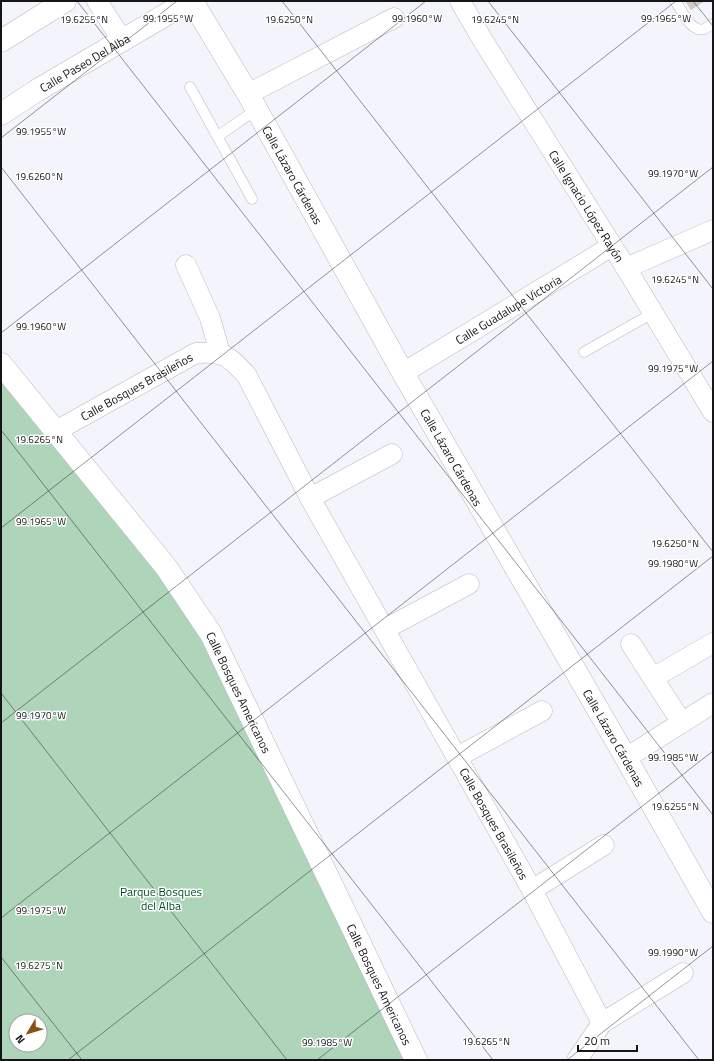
<svg xmlns="http://www.w3.org/2000/svg" width="714" height="1061" viewBox="0 0 714 1061" font-family="'Titillium Web',sans-serif">
	<style>
		.green { fill: #aed5ba; fill-rule: evenodd }
		.building { fill: #d3c9c8 }
		.lines { fill: none; stroke-linecap: round; stroke-linejoin: round }
		.lane-casing { stroke: #b8b9c1; stroke-width: 11 }
		.street-casing { stroke: #b8b9c1; stroke-width: 21 }
		.secondary-casing { stroke: #b8b9c1; stroke-width: 23 }
		.lane { stroke: #fff; stroke-width: 10 }
		.street { stroke: #fff; stroke-width: 20 }
		.secondary { stroke: #fff; stroke-width: 22 }
		.ticks { fill: none; stroke: #151517; stroke-width: 1; stroke-opacity: 0.45 }
		.labels { text-anchor: middle; dominant-baseline: central; stroke-width: 3; stroke-linejoin: round; paint-order: stroke }
		.street-label { font-size: 12px; fill: #151517; stroke: #fff }
		.park-label { font-size: 12px; fill: #004b27; stroke: #fff }
		.ticks-label { font-size: 10px; text-anchor: middle; fill: #151517; stroke: #fff; stroke-width: 3; stroke-linejoin: round; paint-order: stroke }
	</style>
	<rect width="100%" height="100%" fill="#f4f4fd"/>
	<!-- green -->
	<path class="green" d="M1,367L166,567L416,1060H1ZM16,1021H40V1045H16Z"/>
	<!-- building -->
	<path class="building" d="M685,1H705L691,10Z"/>
	<g class="lines">
		<!-- lane casing -->
		<g class="lane-casing">
			<path id="lane" d="M675,1C682,10 691,33 704,29C707,28 710,25 713,24
				M190,87L252,199
				M218,136L256,110
				M584,352L653,313"/>
		</g>
		<!-- street casing -->
		<g class="street-casing">
			<g id="street">
				<path d="M97,1L122,40"/>
				<path id="s1" d="M460,1L482,39L626,268L713,412"/>
				<path d="M248,94L394,18"/>
				<path d="M186,265L210,318L220,353"/>
				<path d="M626,268L713,230"/>
				<path id="s2" d="M403,373L612,246"/>
				<path id="s3" d="M56,431L196,353C224,351 229,356 247,376L310,498L532,890L602,1023"/>
				<path d="M310,498L392,454"/>
				<path d="M385,629L469,584"/>
				<path d="M631,644L682,723"/>
				<path d="M653,678L713,643"/>
				<path d="M457,757L542,711"/>
				<path d="M626,758L713,703"/>
				<path d="M532,890L604,845"/>
				<path d="M577,1060L602,1023L683,973"/>
			</g>
		</g>
		<!-- secondary casing -->
		<g class="secondary-casing">
			<g id="secondary">
				<path id="s4" d="M192,1L248,94L403,373L626,758L713,912"/>
				<path d="M1,41L65,1"/>
				<path id="s5" d="M1,114L36,91L189,1"/>
				<path id="s6" d="M1,364L166,567L211,634L416,1060"/>
			</g>
		</g>
		<!-- lane -->
		<use href="#lane" class="lane"/>
		<!-- street -->
		<use href="#street" class="street"/>
		<!-- secondary -->
		<use href="#secondary" class="secondary"/>
	</g>
	<!-- ticks -->
	<path class="ticks" d="M77,1L713,815M282,1L713,552M488,1L713,289M693,1L713,26M1,138L177,1M1,167L699,1060M1,333L426,1M1,430L493,1060M1,528L676,1M1,693L287,1060M1,723L713,167M1,918L713,361M1,957L82,1060M68,1060L713,556M317,1060L713,751M567,1060L713,946"/>
	<g class="labels">
		<!-- street labels -->
		<g class="street-label">
			<text stroke="none"><textPath href="#s5" startOffset="98">Calle Paseo Del Alba</textPath></text>
			<text stroke="none"><textPath href="#s4" startOffset="201">Calle Lázaro Cárdenas</textPath></text>
			<text stroke="none"><textPath href="#s1" startOffset="241">Calle Ignacio López Rayón</textPath></text>
			<text stroke="none"><textPath href="#s2" startOffset="123">Calle Guadalupe Victoria</textPath></text>
			<text stroke="none"><textPath href="#s3" startOffset="92">Calle Bosques Brasileños</textPath></text>
			<text stroke="none"><textPath href="#s4" startOffset="525">Calle Lázaro Cárdenas</textPath></text>
			<text stroke="none"><textPath href="#s6" startOffset="407">Calle Bosques Americanos</textPath></text>
			<text stroke="none"><textPath href="#s4" startOffset="849">Calle Lázaro Cárdenas</textPath></text>
			<text stroke="none"><textPath href="#s3" startOffset="731">Calle Bosques Brasileños</textPath></text>
			<text stroke="none"><textPath href="#s6" startOffset="731">Calle Bosques Americanos</textPath></text>
		</g>
		<!-- park labels -->
		<g class="park-label">
			<text x="161" y="891">Parque Bosques<tspan x="161" dy="14">del Alba</tspan></text>
		</g>
	</g>
	<g class="ticks-label">
		<text x="168" y="22">99.1955°W</text>
		<text x="417" y="22">99.1960°W</text>
		<text x="666" y="22">99.1965°W</text>
		<text x="84" y="23">19.6255°N</text>
		<text x="289" y="23">19.6250°N</text>
		<text x="495" y="23">19.6245°N</text>
		<text x="41" y="135">99.1955°W</text>
		<text x="673" y="177">99.1970°W</text>
		<text x="39" y="180">19.6260°N</text>
		<text x="675" y="283">19.6245°N</text>
		<text x="41" y="330">99.1960°W</text>
		<text x="673" y="372">99.1975°W</text>
		<text x="39" y="443">19.6265°N</text>
		<text x="41" y="525">99.1965°W</text>
		<text x="675" y="547">19.6250°N</text>
		<text x="673" y="567">99.1980°W</text>
		<text x="41" y="719">99.1970°W</text>
		<text x="673" y="761">99.1985°W</text>
		<text x="675" y="810">19.6255°N</text>
		<text x="41" y="914">99.1975°W</text>
		<text x="673" y="956">99.1990°W</text>
		<text x="39" y="969">19.6275°N</text>
		<text x="486" y="1045">19.6265°N</text>
		<text x="327" y="1046">99.1985°W</text>
	</g>
	<!-- border -->
	<rect width="714" height="1061" fill="none" stroke="#151517" stroke-width="4"/>
	<!-- north arrow -->
	<g transform="translate(28 1033) rotate(232)"><circle r="19" fill="#ffffff" stroke="#a1a1a2"/>
	<path d="M0-3L7 15L0 10L-7 15Z" fill="#8c4f10"/>
	<text y="-6" font-size="11" font-weight="bold" text-anchor="middle" fill="#151517">N</text>
	</g>
	<!-- scale -->
	<path d="M578 1045v6h59v-6" fill="none" stroke="#151517" stroke-width="2"/>
	<text x="584" y="1045" font-size="12" fill="#151517" stroke="#ffffff" stroke-width="3" paint-order="stroke">20 m</text>
</svg>
